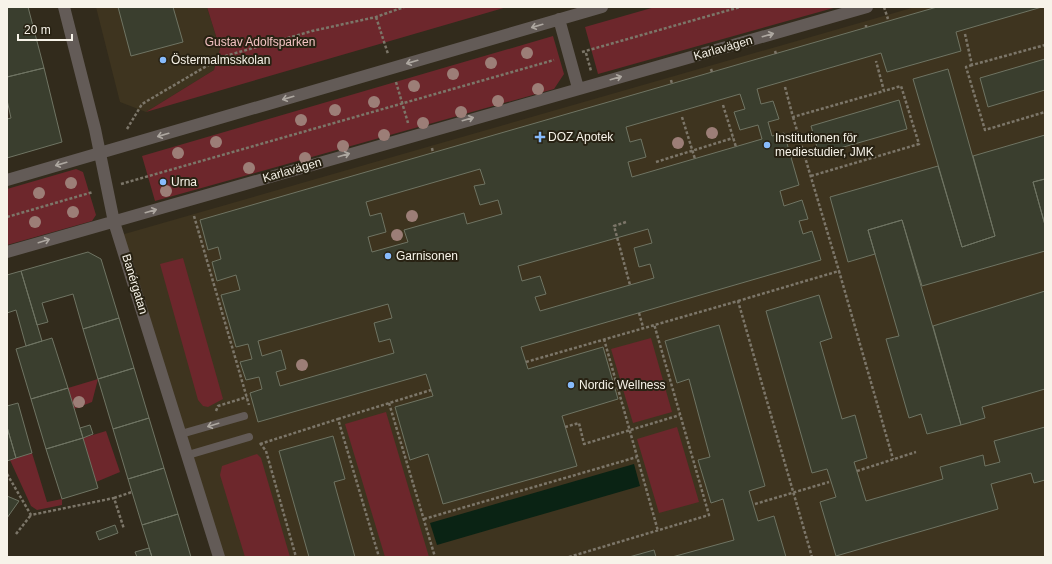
<svg xmlns="http://www.w3.org/2000/svg" width="1052" height="564" viewBox="0 0 1052 564" font-family="Arial,sans-serif">
	<style>
		.built { fill: #3e341f }
		.green { fill: #6d272c }
		.water { fill: #0a2314 }
		.building { fill: #3a3e2e; stroke: #6f7463; fill-rule: evenodd }
		.lines { fill: none; stroke-linecap: round; stroke-linejoin: round }
		.path { stroke: #7c7669; stroke-width: 2.5; stroke-dasharray: 3 2; stroke-linecap: butt }
		.service { stroke: #635b57; stroke-width: 8 }
		.minor { stroke: #635b57; stroke-width: 12 }
		.tree { fill: #9c7e77 }
		.oneway { stroke: #ada7a0 }
		.poi-dot { fill: #87bbfc; stroke: #282213; stroke-width: 1.5 }
		.labels { text-anchor: middle; dominant-baseline: central; stroke-width: 4; stroke-linejoin: round; paint-order: stroke }
		.park-label { font-size: 12px; fill: #f2c2c2; stroke: #282213 }
		.street-label { font-size: 12px; fill: #f7f3e9; stroke: #282213 }
		.poi-label { font-size: 12px; fill: #f7f3e9; stroke: #282213; text-anchor: start }
	</style>
	<rect width="100%" height="100%" fill="#322b1c"/>
	<!-- built -->
	<path class="built" d="M96,7H207L220,49L214,70L146,112L120,102Z
		M915,7H1045V557H218L121,235Z"/>
	<!-- green -->
	<path class="green" d="M207,7H507L146,112L214,70L220,49Z
		M655,7H837L598,74L585,27Z
		M553,36L564,74L554,89L155,201L142,156Z
		M76,169L83,172L96,215L92,221L7,245V189Z
		M183,258L223,399L208,407L203,406L198,400L160,264Z
		M651,338L672,412L633,423L611,349Z
		M98,379L92,402L74,409L68,388Z
		M386,412L429,557H385L345,424Z
		M677,427L699,502L659,513L637,439Z
		M106,431L120,472L96,482L83,438Z
		M32,453L47,502L62,499V505L37,510L31,506L10,460Z
		M257,454L261,458L290,557H245L220,475L222,466Z"/>
	<!-- water -->
	<path class="water" d="M634,464L640,486L437,545L430,523Z"/>
	<!-- building -->
	<path class="building" d="M7,7H28L44,68L7,77Z
		M118,7H173L183,42L131,56Z
		M937,7H1042L956,32L961,51L887,72L881,53L757,89L761,104L773,101L779,119L768,122L772,136L784,133L799,185L780,191L784,206L802,200L808,219L799,221L803,234L812,231L821,260L521,347L528,369L603,347L618,399L562,416L577,466L443,504L428,454L410,460L395,407L433,396L426,374L258,422L250,393L262,389L259,377L246,380L240,362L252,359L248,344L236,347L221,295L240,290L236,275L217,281L212,262L221,259L218,247L208,250L200,220ZM740,94L745,109L734,112L740,130L758,125L762,139L632,177L628,162L646,157L641,139L630,142L626,127ZM480,169L485,184L474,186L480,205L498,200L502,214L467,224L464,213L404,230L408,242L372,252L368,237L386,232L381,213L370,216L366,202ZM648,229L652,243L634,248L639,267L650,264L654,278L540,311L535,297L546,294L540,276L522,281L518,266ZM388,304L392,318L374,323L379,342L390,339L394,353L280,386L276,372L286,369L281,350L262,356L258,341Z
		M1045,59V90L988,107L980,78Z
		M44,68L62,142L7,158V119L11,118L7,100V77Z
		M948,69L995,236L962,247L913,79Z
		M899,100L907,129L819,154L811,126Z
		M1045,135V179L1033,182L1045,225V251L922,286L902,220L868,230L875,254L848,262L830,197L938,166L962,247L995,236L973,156Z
		M1045,179V225L1033,182Z
		M902,220L961,425L927,434L921,414L909,418L886,339L899,336L868,230Z
		M88,252L101,259L119,318L83,329L73,294L42,303L48,322L37,325L21,271Z
		M21,271L42,341L26,346L16,310L7,313V275Z
		M1045,291V389L982,407L985,418L961,425L933,326Z
		M819,295L832,338L820,342L842,419L855,415L867,458L854,462L866,501L943,479L940,467L983,455L985,466L1000,462L994,441L1045,427V480L1034,483L1031,473L991,484L998,509L836,556L820,502L836,497L827,469L812,473L766,311Z
		M119,318L134,368L98,379L83,329Z
		M719,325L765,486L749,491L758,521L774,516L786,557H672L734,540L723,499L711,503L698,460L710,457L689,379L677,383L665,341Z
		M52,338L68,388L31,399L16,349Z
		M134,368L149,418L113,429L98,379Z
		M68,388L83,438L46,449L31,399Z
		M18,403L32,453L16,458L7,427V406Z
		M149,418L164,468L128,479L113,429Z
		M90,425L93,434L83,438L80,428Z
		M7,427L16,458L7,461Z
		M333,436L345,479L334,482L355,557H309L279,451Z
		M83,438L98,488L62,499L46,449Z
		M164,468L178,514L142,525L128,479Z
		M7,496L19,501L7,518Z
		M178,514L191,557H152L142,525Z
		M115,525L118,533L99,540L96,532Z
		M149,548L152,557H137L135,552Z
		M654,550L656,557H629Z"/>
	<g class="lines">
		<!-- path -->
		<path class="path" d="M884,7L888,19
			M376,17L388,54
			M866,25V27
			M965,34L972,65L1045,45
			M775,51L776,54
			M582,52L740,7
			M586,53L591,71
			M972,65L966,67L985,130L1045,112
			M711,69L712,72
			M671,80L672,84
			M396,82L408,123
			M785,87L793,117L884,91L876,61
			M723,105L736,147
			M682,117L695,159
			M793,117L839,271
			M127,129L142,104L222,57L312,31L376,17L404,7
			M432,148L433,153
			M656,162L733,138
			M811,176L919,144L901,86L884,91
			M121,184L554,60
			M194,216L249,405
			M7,217L93,192
			M626,222L614,226L630,285
			M738,301L839,271L893,459
			M639,313L643,327
			M604,339L658,531
			M526,362L738,301L812,557
			M389,403L435,557
			M216,411L218,406L247,397
			M338,419L431,390
			M565,427L579,423L584,444L680,415
			M260,443L266,451L296,557
			M260,444L338,419L379,557
			M857,471L916,452
			M7,474L31,515L114,498L124,529
			M114,498L132,492
			M755,504L829,482
			M424,519L637,457
			M16,534L31,515
			M569,557L709,515L654,324"/>
		<!-- service -->
		<path class="service" d="M181,434L244,416
			M188,455L249,437"/>
		<!-- minor -->
		<path class="minor" d="M64,7L95,129L114,222L219,557
			M559,19L578,88
			M7,180L602,7
			M7,252L867,7"/>
	</g>
	<!-- trees -->
	<g class="tree">
		<circle cx="527" cy="53" r="6"/>
		<circle cx="491" cy="63" r="6"/>
		<circle cx="453" cy="74" r="6"/>
		<circle cx="414" cy="86" r="6"/>
		<circle cx="538" cy="89" r="6"/>
		<circle cx="498" cy="101" r="6"/>
		<circle cx="374" cy="102" r="6"/>
		<circle cx="335" cy="110" r="6"/>
		<circle cx="461" cy="112" r="6"/>
		<circle cx="301" cy="120" r="6"/>
		<circle cx="423" cy="123" r="6"/>
		<circle cx="712" cy="133" r="6"/>
		<circle cx="384" cy="135" r="6"/>
		<circle cx="216" cy="142" r="6"/>
		<circle cx="678" cy="143" r="6"/>
		<circle cx="343" cy="146" r="6"/>
		<circle cx="178" cy="153" r="6"/>
		<circle cx="305" cy="158" r="6"/>
		<circle cx="249" cy="168" r="6"/>
		<circle cx="71" cy="183" r="6"/>
		<circle cx="166" cy="191" r="6"/>
		<circle cx="39" cy="193" r="6"/>
		<circle cx="73" cy="212" r="6"/>
		<circle cx="412" cy="216" r="6"/>
		<circle cx="35" cy="222" r="6"/>
		<circle cx="397" cy="235" r="6"/>
		<circle cx="302" cy="365" r="6"/>
		<circle cx="79" cy="402" r="6"/>
	</g>
	<!-- one-way arrows -->
	<defs><path id="oneway-shaft" d="M-6 0H5M1.5-3L5.5 0L1.5 3" fill="none" stroke-width="1.6" stroke-linecap="round" stroke-linejoin="round"/></defs>
	<g class="oneway">
		<use href="#oneway-shaft" transform="translate(537 26) rotate(164)"/>
		<use href="#oneway-shaft" transform="translate(768 35) rotate(-16)"/>
		<use href="#oneway-shaft" transform="translate(412 62) rotate(164)"/>
		<use href="#oneway-shaft" transform="translate(616 78) rotate(-16)"/>
		<use href="#oneway-shaft" transform="translate(288 98) rotate(164)"/>
		<use href="#oneway-shaft" transform="translate(468 119) rotate(-16)"/>
		<use href="#oneway-shaft" transform="translate(163 135) rotate(164)"/>
		<use href="#oneway-shaft" transform="translate(344 155) rotate(-16)"/>
		<use href="#oneway-shaft" transform="translate(61 164) rotate(164)"/>
		<use href="#oneway-shaft" transform="translate(151 211) rotate(-16)"/>
		<use href="#oneway-shaft" transform="translate(44 241) rotate(-17)"/>
		<use href="#oneway-shaft" transform="translate(213 425) rotate(163)"/>
	</g>
	<!-- markers -->
	<g class="poi-dot">
		<circle cx="163" cy="60" r="4"/>
		<path d="M538 131h4v4h4v4h-4v4h-4v-4h-4v-4h4z"/>
		<circle cx="767" cy="145" r="4"/>
		<circle cx="163" cy="182" r="4"/>
		<circle cx="388" cy="256" r="4"/>
		<circle cx="571" cy="385" r="4"/>
	</g>
	<g class="labels">
		<!-- park labels -->
		<g class="park-label">
			<text x="260" y="42">Gustav Adolfsparken</text>
		</g>
		<!-- street labels -->
		<g class="street-label">
			<text transform="translate(723 48) rotate(-16)">Karlavägen</text>
			<text transform="translate(292 170) rotate(-16)">Karlavägen</text>
			<text transform="translate(135 284) rotate(73)">Banérgatan</text>
		</g>
		<!-- poi labels -->
		<g class="poi-label">
			<text x="171" y="60">Östermalmsskolan</text>
			<text x="548" y="137">DOZ Apotek</text>
			<text x="775" y="138">Institutionen för<tspan x="775" dy="14">mediestudier, JMK</tspan></text>
			<text x="171" y="182">Urna</text>
			<text x="396" y="256">Garnisonen</text>
			<text x="579" y="385">Nordic Wellness</text>
		</g>
	</g>
	<!-- border -->
	<rect width="1052" height="564" fill="none" stroke="#f7f3e9" stroke-width="16"/>
	<!-- scale -->
	<path d="M18 34v6h54v-6" fill="none" stroke="#f7f3e9" stroke-width="2"/>
	<text x="24" y="34" font-size="12" fill="#f7f3e9" stroke="#282213" stroke-width="3" paint-order="stroke">20 m</text>
</svg>
